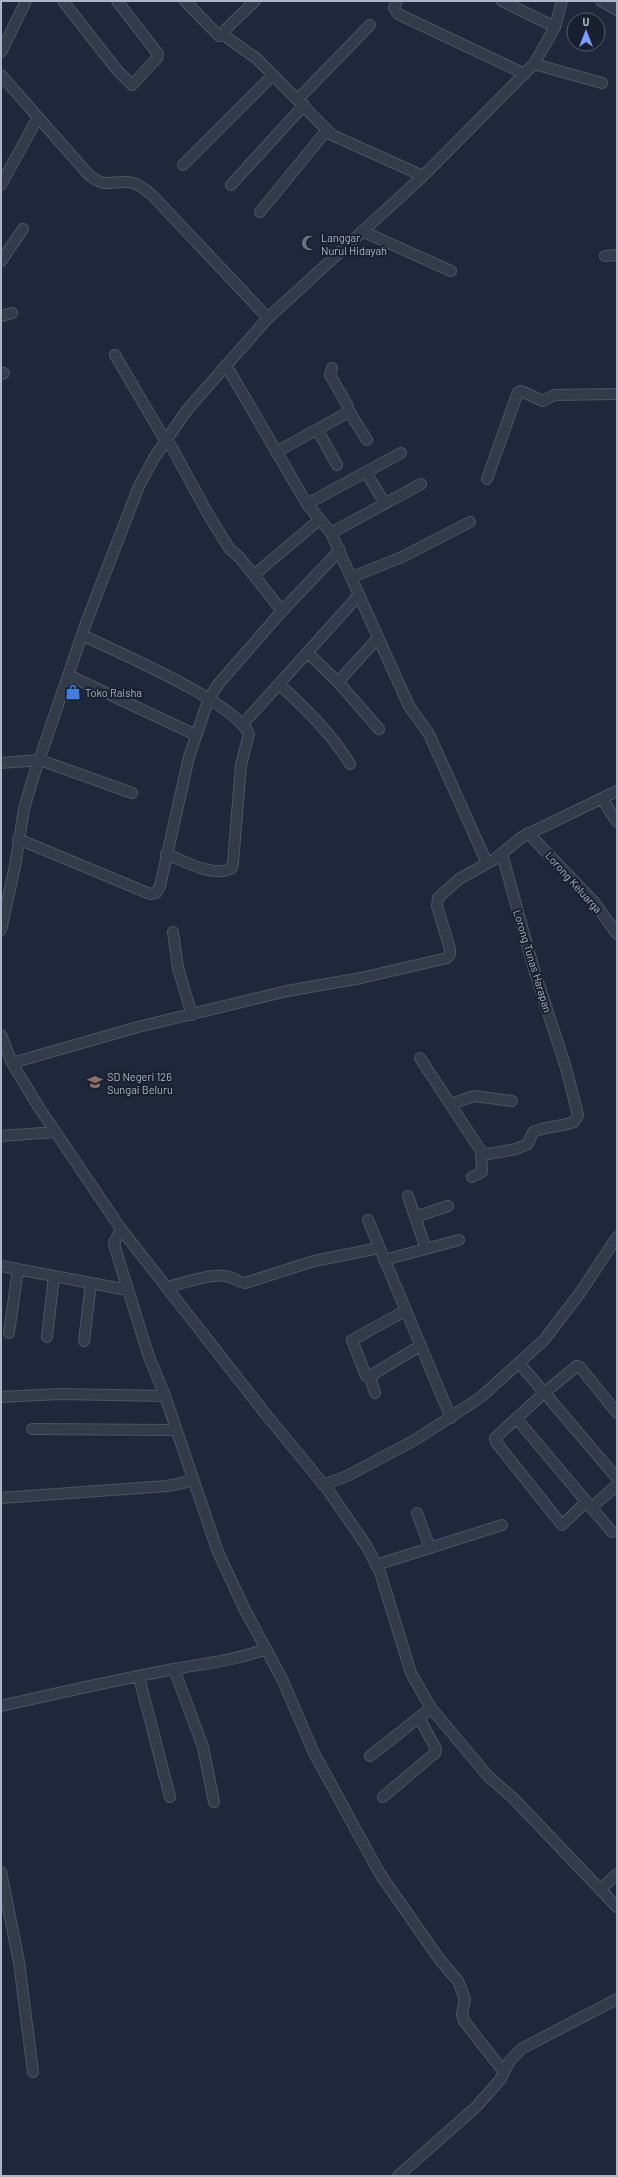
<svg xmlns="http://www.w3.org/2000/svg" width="618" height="2177" viewBox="0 0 618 2177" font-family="Barlow,sans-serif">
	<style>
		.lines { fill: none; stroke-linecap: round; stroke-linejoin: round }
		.minor-casing { stroke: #4d5465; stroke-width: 12 }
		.minor { stroke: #333a4a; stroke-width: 10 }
		.labels { text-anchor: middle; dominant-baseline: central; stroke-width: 4; stroke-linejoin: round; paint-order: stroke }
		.poi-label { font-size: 11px; fill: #adb4c7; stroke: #181f2e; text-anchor: start }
		.street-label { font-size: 11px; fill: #adb4c7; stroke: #181f2e }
	</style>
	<rect width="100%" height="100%" fill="#1f273a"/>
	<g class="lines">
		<!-- minor casing -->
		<g class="minor-casing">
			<path id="minor" d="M63,1L117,70L132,85L157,58L158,54L117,1
				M185,1L219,36H225L256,58L332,135L423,176
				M397,1L394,8L398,14L525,74
				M502,1L555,27
				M601,1L617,10
				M225,36L226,29L255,1
				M1,52L26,1
				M534,64L602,83
				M1,75L88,174C107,191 113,178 133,183C140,185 146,190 152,195L268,318
				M298,99L370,25
				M183,165L272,76
				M1,185L38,117
				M231,185L304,105
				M260,212L327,130
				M362,231L451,271
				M605,256L617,255
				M1,261L23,229
				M1,316L12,313
				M115,355L165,440L171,446L208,514L229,548L240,558L282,611
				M226,365L307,504L331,533L359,595L243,724
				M1,374L4,373
				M349,411L367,440
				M318,431L337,465
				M276,452L347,413L348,406L330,375L332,368
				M366,472L385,504
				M487,479L518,392L521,391L543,401L554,395L617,394
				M307,504L401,453
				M331,533L421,484
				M254,575L319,520
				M352,577L402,557L470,522
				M359,595L409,706L429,734L487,863
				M82,635C119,653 233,701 249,734L241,765L233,863L231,869C210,877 185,861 166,854
				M308,653L338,682L379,729
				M68,675L196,735
				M338,682L377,639
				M280,685C306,709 331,733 350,764
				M1,763L40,760L132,793
				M602,799L617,822
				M528,833L594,902L617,934
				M18,839L150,894L156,893L160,886L189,757L209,698L220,682L282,611L340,550
				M1,930L15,866L24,809L33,778L86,623L139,486L154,458L187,410L268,318L423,176L534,64L555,27L562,1
				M173,932L178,968L192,1015
				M1,1035L12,1063L38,1106L121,1229L264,1412L328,1490L366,1545L380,1572L411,1673L431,1708L488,1776L514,1799L617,1907
				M420,1058L481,1151L482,1172L472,1177
				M12,1063L138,1027L287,991L361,978L447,958L450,954V949L437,906L438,898L459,879L495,859L522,837L617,791
				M451,1104L474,1096L512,1101
				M1,1136L55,1132
				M482,1155L516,1149L528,1144L533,1132C546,1126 560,1127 574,1122L578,1115L566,1068L533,966L502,854
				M408,1196L426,1249
				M415,1217L448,1206
				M368,1220L451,1418
				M384,1260L459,1240
				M1,1266L128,1290
				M167,1287C182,1284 211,1273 225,1276C233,1277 238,1282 245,1283L314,1261L379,1248
				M9,1333L18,1269
				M47,1337L54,1276
				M84,1341L91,1283
				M519,1363L617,1478
				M373,1374L366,1376L352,1340L405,1311
				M375,1393L371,1380L373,1374L420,1346
				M1,1397L59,1394L165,1396
				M516,1418L612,1532
				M32,1429L176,1430
				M323,1485L347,1476L415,1440L481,1397L544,1340L580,1293L617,1237
				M1,1498L167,1486L183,1483L192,1479
				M586,1502L562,1525L496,1442L495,1438L544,1393L577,1366L580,1367L617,1413
				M591,1508L617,1485
				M417,1513L430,1548
				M376,1565L502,1525
				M266,1649L283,1681L314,1753L380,1874L440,1960L458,1981L465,1999L462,2014L464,2021L504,2072
				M174,1669L203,1747L214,1802
				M139,1677L170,1797
				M1,1706C58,1693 116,1680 174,1669C208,1663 233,1661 266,1649L244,1608L218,1552L165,1396L148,1354L116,1251L114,1243L121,1229
				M370,1756L431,1708
				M383,1797L435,1753L436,1749L419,1717
				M1,1872L19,1962L33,2072
				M601,1889L617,1874
				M398,2176L476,2107L500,2080L509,2062L521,2049L617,1999"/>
		</g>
		<!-- minor -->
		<use href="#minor" class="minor"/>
	</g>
	<!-- icons -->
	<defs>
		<g id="mosque-bare" transform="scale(1.2)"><path d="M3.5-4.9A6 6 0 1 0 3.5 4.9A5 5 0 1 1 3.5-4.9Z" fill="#6b7280" stroke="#181f2e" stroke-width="2.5" paint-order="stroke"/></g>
		<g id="shop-bare" transform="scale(1.2)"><path d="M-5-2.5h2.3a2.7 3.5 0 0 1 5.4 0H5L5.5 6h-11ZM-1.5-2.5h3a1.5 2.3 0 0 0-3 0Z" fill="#3f7fe0" stroke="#181f2e" stroke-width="2.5" paint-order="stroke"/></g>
		<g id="school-bare" transform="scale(1.2)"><path d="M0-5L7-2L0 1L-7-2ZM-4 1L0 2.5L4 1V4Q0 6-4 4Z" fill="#8d6e63" stroke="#181f2e" stroke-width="2.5" paint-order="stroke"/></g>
	</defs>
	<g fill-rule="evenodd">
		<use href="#mosque-bare" x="309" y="243"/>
		<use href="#shop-bare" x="73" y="692"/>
		<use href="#school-bare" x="95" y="1082"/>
	</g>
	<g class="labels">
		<!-- poi labels -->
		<g class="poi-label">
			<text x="321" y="237">Langgar<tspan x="321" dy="13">Nurul Hidayah</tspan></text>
			<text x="85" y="692">Toko Raisha</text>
			<text x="107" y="1076">SD Negeri 126<tspan x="107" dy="13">Sungai Beluru</tspan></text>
		</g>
		<!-- street labels -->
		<g class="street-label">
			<text transform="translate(574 882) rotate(48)">Lorong Keluarga</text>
			<text transform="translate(533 961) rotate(73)">Lorong Tunas Harapan</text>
		</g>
	</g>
	<!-- border -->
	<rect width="618" height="2177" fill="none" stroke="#adb4c7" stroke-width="4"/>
	<!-- north arrow -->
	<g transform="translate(586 32)"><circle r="19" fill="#181f2e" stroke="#545b6b"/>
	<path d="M0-3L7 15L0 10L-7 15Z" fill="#7a9eff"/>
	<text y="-6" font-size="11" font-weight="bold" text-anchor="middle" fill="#adb4c7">U</text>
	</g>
</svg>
